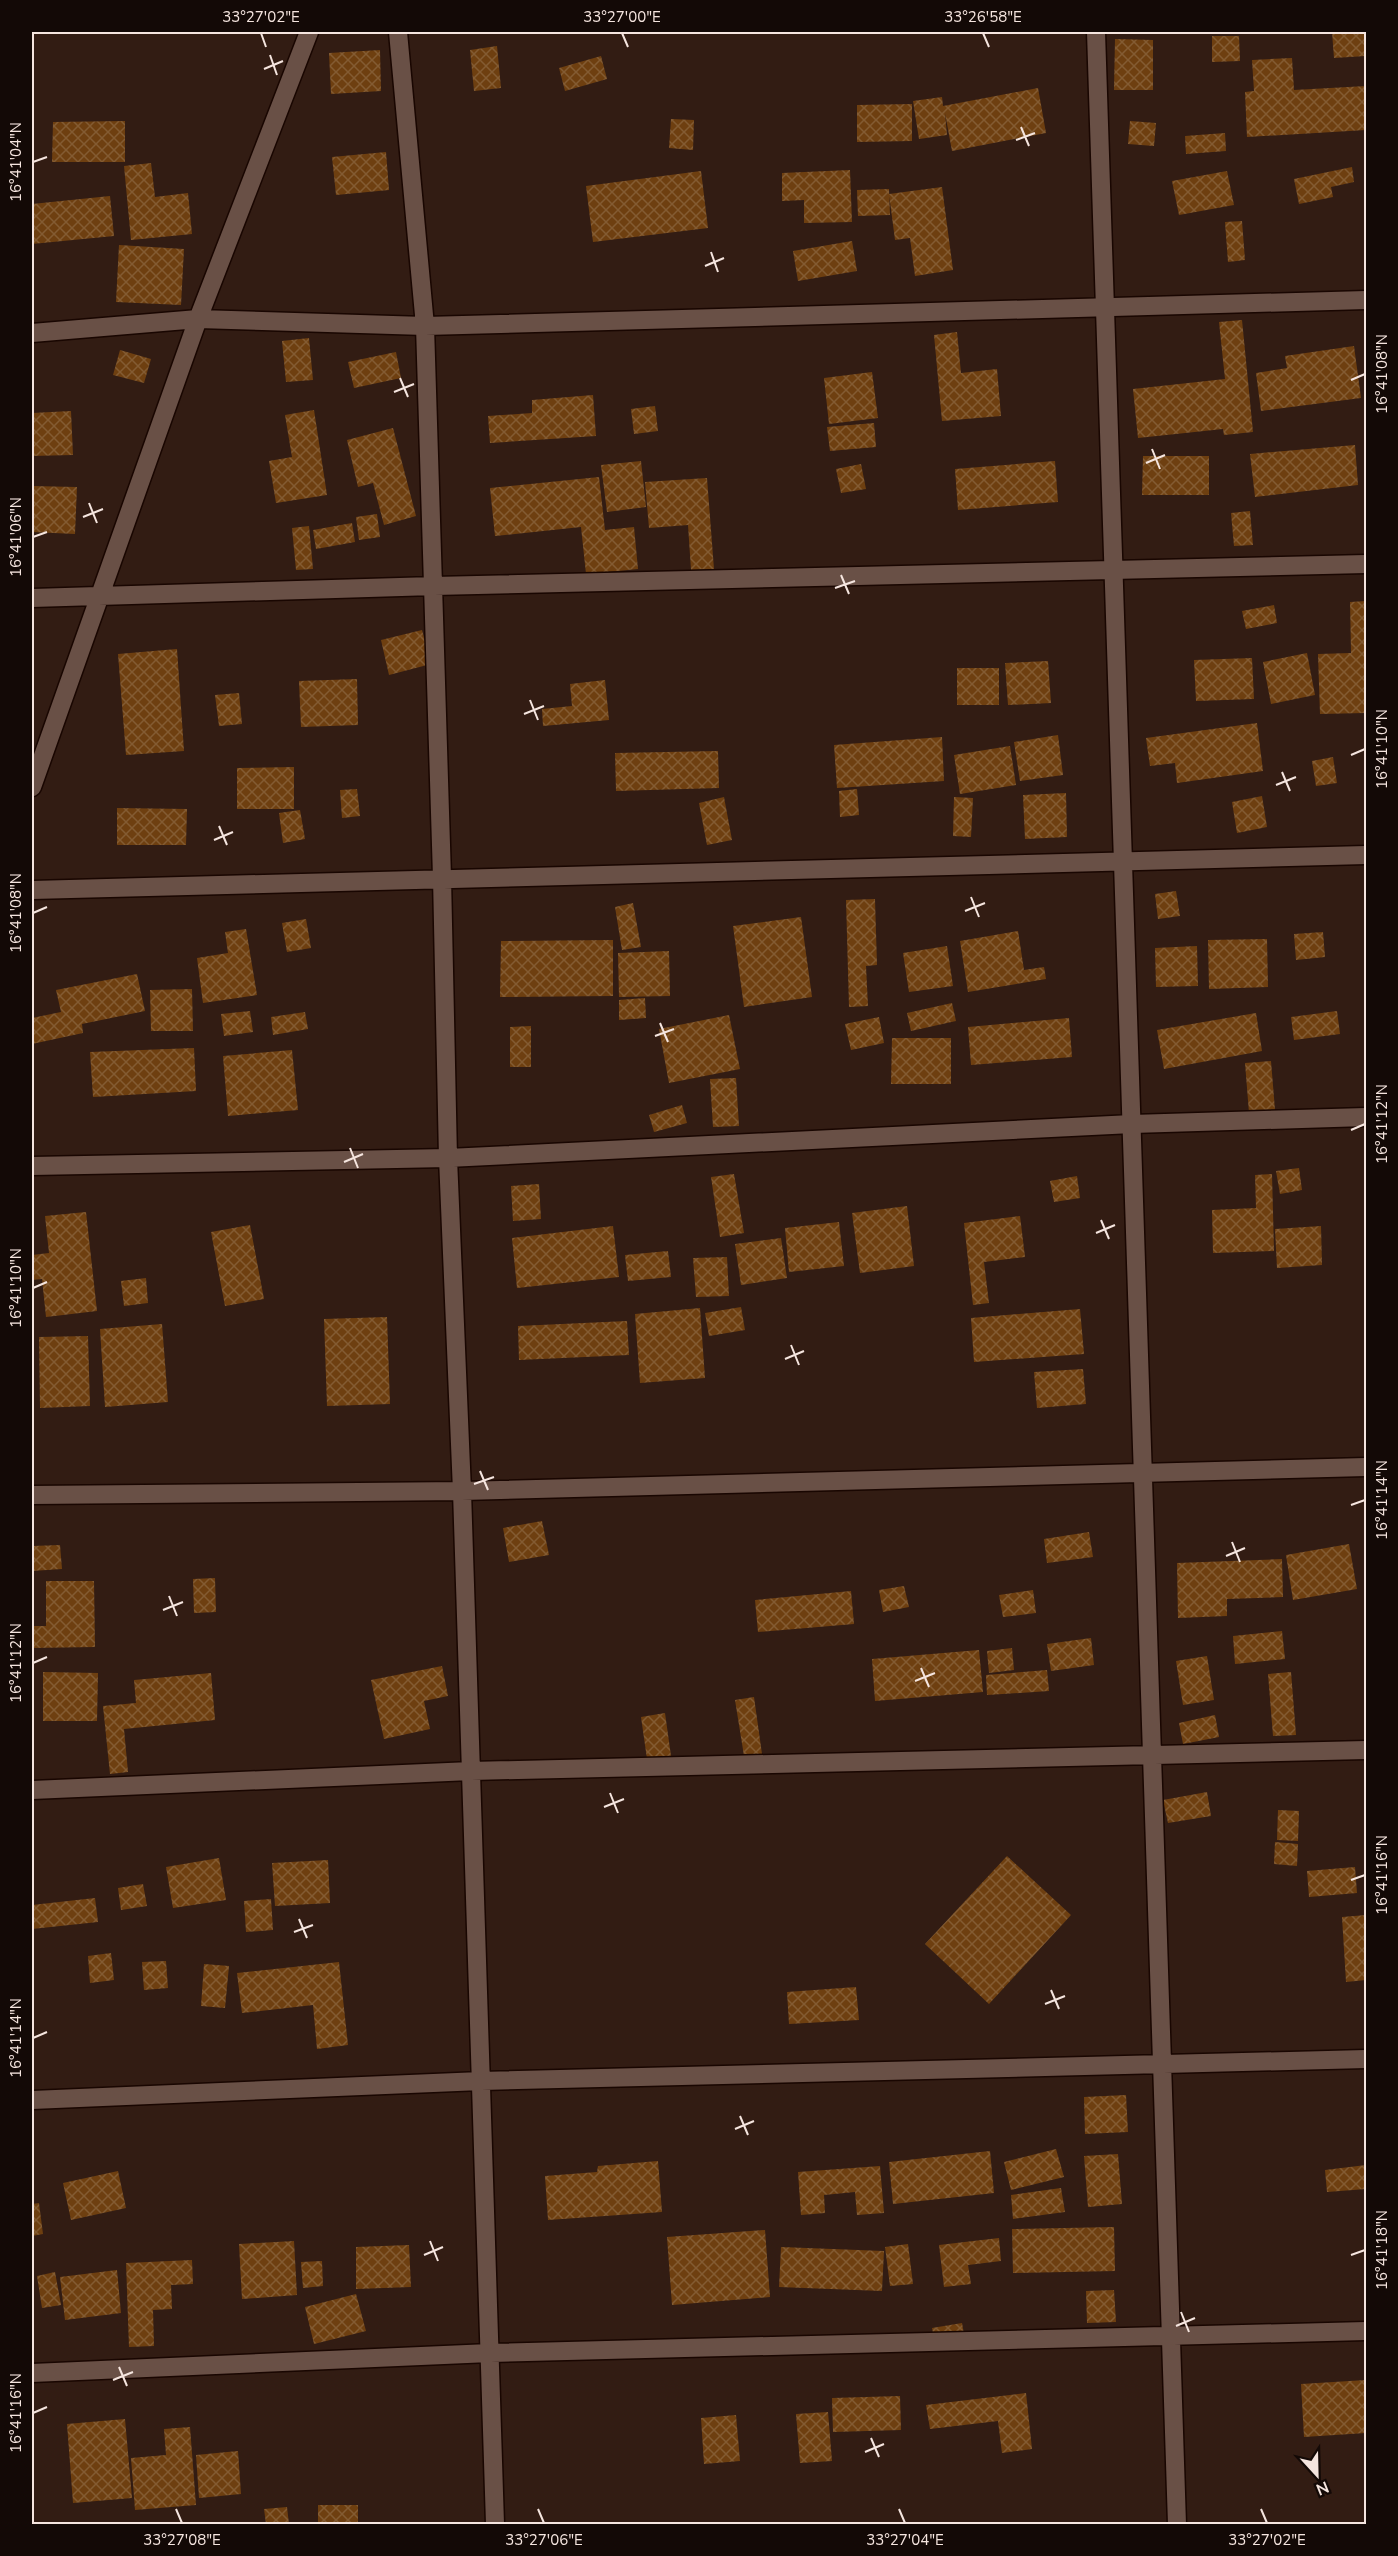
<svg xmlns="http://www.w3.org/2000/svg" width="1398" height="2556" viewBox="0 0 1398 2556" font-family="'Nunito Sans',sans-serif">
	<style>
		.building { fill: url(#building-cross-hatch) }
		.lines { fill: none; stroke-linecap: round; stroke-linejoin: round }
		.street-casing { stroke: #190601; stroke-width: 21 }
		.street { stroke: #695046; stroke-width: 18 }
		.ticks { fill: none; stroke: #f5e5df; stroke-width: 2 }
		.neatline { fill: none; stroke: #f5e5df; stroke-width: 2 }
		.ticks-label { font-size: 15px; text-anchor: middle; fill: #f5e5df }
	</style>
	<defs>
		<pattern id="building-cross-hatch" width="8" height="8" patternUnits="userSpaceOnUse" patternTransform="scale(1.5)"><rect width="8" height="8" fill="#6e3f10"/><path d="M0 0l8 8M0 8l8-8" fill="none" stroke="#835b32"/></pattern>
	</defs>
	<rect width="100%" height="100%" fill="#321c13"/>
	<!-- building -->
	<path class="building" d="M1332,32H1366V56L1334,58Z
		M1212,36H1239L1240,61L1212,62Z
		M1115,39L1153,40V90H1114Z
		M497,46L501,88L474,91L470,50Z
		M380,50L381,91L331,94L329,53Z
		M601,56L607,79L565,91L559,68Z
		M1292,58L1294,90L1366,86V130L1247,137L1245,92L1254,91L1252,60Z
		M1038,88L1046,133L952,151L945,113L947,135L919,139L913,101L942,97L943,106Z
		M912,104V141L857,142V105Z
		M671,119L694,120L693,150L669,148Z
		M125,121V162H52L53,122Z
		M1130,121L1156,123L1154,146L1128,144Z
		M1225,133L1226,151L1186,154L1185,136Z
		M386,152L389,190L336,195L332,157Z
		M151,163L155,197L188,193L192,234L131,240L124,166Z
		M1352,167L1354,182L1331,187L1333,197L1299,204L1294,179Z
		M850,170L852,222L804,223V200L782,201V173Z
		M701,171L708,228L593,242L586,186Z
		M1227,171L1234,205L1179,215L1172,181Z
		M942,187L953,270L915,276L910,238L895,240L889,194Z
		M889,189L890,215L858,216L857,190Z
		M110,196L114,236L32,244V204Z
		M1242,221L1245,260L1228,262L1225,222Z
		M852,241L857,271L798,281L793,251Z
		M119,245L184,249L181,305L116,302Z
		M1242,320L1253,432L1224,435L1223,429L1138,438L1133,389L1225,379L1219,322Z
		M957,332L961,373L997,369L1001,416L942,421L934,335Z
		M309,338L313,380L286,382L282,341Z
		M1354,346L1361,398L1261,411L1256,373L1287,368L1285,356Z
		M120,350L151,359L144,383L113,375Z
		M396,352L401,378L354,388L348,362Z
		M872,372L878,418L829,424L824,378Z
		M593,395L596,436L490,443L488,416L532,413V400Z
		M655,406L658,431L634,434L631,409Z
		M314,410L327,495L276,503L269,461L292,457L285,415Z
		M71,411L73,455L32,456V413Z
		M874,423L876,447L830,451L827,427Z
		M393,428L416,516L384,525L373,483L358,487L347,440Z
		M1355,445L1358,485L1255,497L1250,454Z
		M1143,456H1209V495H1142Z
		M641,461L646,507L607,512L601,465Z
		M1055,461L1058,502L958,510L955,469Z
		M861,464L866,489L841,493L836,469Z
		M599,477L605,530L634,527L638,569L586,574L581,527L495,536L490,488Z
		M707,478L714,569L691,570L688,525L649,528L645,482Z
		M32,486L77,487L75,534L32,532Z
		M1250,511L1253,545L1234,546L1231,513Z
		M377,514L380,537L359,540L356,517Z
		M352,523L355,542L316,549L313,530Z
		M309,526L313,569L296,570L292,528Z
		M1366,601V713L1320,714L1318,654L1351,653L1350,602Z
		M1274,605L1277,623L1246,629L1242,611Z
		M422,630L431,664L389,675L381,640Z
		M177,649L184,751L126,755L118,654Z
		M1307,653L1315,695L1271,704L1263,662Z
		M1252,658L1254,699L1196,701L1194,660Z
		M1048,661L1051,703L1008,705L1005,663Z
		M957,668H999V705H957Z
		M357,679L358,725L301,727L299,681Z
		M605,680L609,720L543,726L542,709L572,706L570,684Z
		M239,693L242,724L219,726L215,695Z
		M1257,723L1263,771L1177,783L1175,763L1150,766L1146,738Z
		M1058,735L1063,775L1020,781L1014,742Z
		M942,737L944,781L837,788L834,745Z
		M1010,746L1016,785L960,794L954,755Z
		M718,751L719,788L616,791L615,753Z
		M1333,757L1337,783L1316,786L1312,761Z
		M294,767V809H237V768Z
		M357,789L360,816L342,818L340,790Z
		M857,789L859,815L840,817L839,791Z
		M1066,793L1067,837L1025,839L1023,795Z
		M1262,796L1267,827L1237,833L1232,802Z
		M724,797L732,840L707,845L699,803Z
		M954,797L973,798L971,837L953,836Z
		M117,808L187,809L186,845H117Z
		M300,810L305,839L283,843L279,813Z
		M1176,891L1180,916L1158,919L1155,894Z
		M875,899L877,965L866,966L868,1006L849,1007L846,900Z
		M633,903L641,947L622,950L615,907Z
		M801,917L812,997L744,1007L733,926Z
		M306,919L311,948L287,952L282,923Z
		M246,929L257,995L203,1003L197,958L228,953L225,932Z
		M1018,931L1024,970L1044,967L1046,979L968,992L960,941Z
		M1323,932L1325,957L1296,960L1294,934Z
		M1267,939L1268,987L1209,989L1208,940Z
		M613,940V996L500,997L501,941Z
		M947,946L953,986L909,992L903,953Z
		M1197,946L1198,986L1156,987L1155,948Z
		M669,951L670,996L619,997L618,953Z
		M137,974L145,1011L82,1024L83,1033L32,1044V1018L61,1012L56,990Z
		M192,989L193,1031H151L150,990Z
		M645,998L646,1018L619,1020V1000Z
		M952,1003L956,1021L911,1031L907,1013Z
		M250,1011L253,1032L224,1036L221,1014Z
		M1337,1011L1340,1034L1294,1040L1291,1017Z
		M305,1012L308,1029L273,1035L271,1017Z
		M1256,1013L1262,1051L1164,1069L1157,1030Z
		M729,1015L740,1069L669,1083L659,1029Z
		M879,1017L884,1043L851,1050L845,1024Z
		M1069,1018L1072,1057L971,1065L968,1027Z
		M531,1026V1067H510V1027Z
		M892,1038H951V1084H891Z
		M194,1048L196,1091L93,1097L90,1052Z
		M292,1050L298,1110L228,1116L223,1056Z
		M1271,1061L1275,1110L1249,1113L1245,1063Z
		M736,1078L739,1126L713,1127L710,1079Z
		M682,1105L687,1123L654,1132L649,1115Z
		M1299,1168L1302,1190L1280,1194L1276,1171Z
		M734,1174L744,1233L720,1237L711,1177Z
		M1272,1174L1274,1251L1213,1253L1212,1210L1256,1208L1255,1175Z
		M1077,1176L1080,1198L1054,1202L1050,1181Z
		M539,1184L541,1219L513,1221L511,1186Z
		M907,1206L914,1266L860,1273L852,1213Z
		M86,1212L97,1311L46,1317L42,1279L32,1280V1255L49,1253L45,1216Z
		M1020,1216L1025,1257L984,1262L989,1303L973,1305L964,1223Z
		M839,1222L844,1266L789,1272L785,1228Z
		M250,1225L264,1299L225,1306L211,1232Z
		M613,1226L619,1277L517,1288L512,1238Z
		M1321,1226L1322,1265L1277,1268L1275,1229Z
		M781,1238L787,1278L741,1285L735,1244Z
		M668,1251L671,1277L628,1281L625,1255Z
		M727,1257L729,1296L696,1297L693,1258Z
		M146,1278L148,1303L124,1306L121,1281Z
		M741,1307L745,1330L709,1336L705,1313Z
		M700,1308L705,1378L640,1383L635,1314Z
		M1080,1309L1084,1354L974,1362L971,1318Z
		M387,1317L390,1404L327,1406L324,1319Z
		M627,1321L629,1355L519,1360L518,1326Z
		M162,1324L168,1402L105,1407L100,1329Z
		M88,1336L90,1406L40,1408L39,1337Z
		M1083,1369L1086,1404L1037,1408L1034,1372Z
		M542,1521L549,1555L509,1562L503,1528Z
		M1089,1532L1093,1557L1047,1563L1044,1539Z
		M1349,1544L1357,1589L1293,1600L1286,1555Z
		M60,1545L62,1569L32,1571V1546Z
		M1282,1559L1283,1597L1227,1599V1616L1178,1618L1177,1563Z
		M215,1578L216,1612L194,1613L193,1579Z
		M46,1581H94L95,1647L32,1648V1626H46Z
		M904,1586L909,1607L883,1612L879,1590Z
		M1033,1590L1036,1613L1003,1617L999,1595Z
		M851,1591L854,1624L758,1632L755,1600Z
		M1282,1631L1285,1659L1235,1664L1233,1636Z
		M1091,1638L1094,1665L1051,1671L1047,1644Z
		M1012,1648L1014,1670L989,1673L987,1651Z
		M979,1650L983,1692L875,1701L872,1659Z
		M1207,1656L1214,1700L1183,1705L1176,1661Z
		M442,1666L448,1696L424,1701L430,1729L384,1739L371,1680Z
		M1047,1670L1049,1691L987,1695L986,1675Z
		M43,1672L98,1673L97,1721H43Z
		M1291,1672L1296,1735L1273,1736L1268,1674Z
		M211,1673L215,1720L124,1729L128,1772L110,1774L103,1706L136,1703L134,1680Z
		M754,1697L762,1754L744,1756L735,1700Z
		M665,1713L671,1756L647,1759L641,1717Z
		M1215,1715L1219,1737L1183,1744L1179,1723Z
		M1207,1792L1211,1816L1168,1823L1163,1800Z
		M1278,1810L1299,1811L1298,1841L1277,1840Z
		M1275,1842L1298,1844L1297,1866L1274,1864Z
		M1007,1856L1071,1915L989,2004L925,1944Z
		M219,1858L226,1900L173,1908L166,1867Z
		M328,1860L330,1903L275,1906L272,1863Z
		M1355,1867L1357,1893L1309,1897L1307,1871Z
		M143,1884L147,1906L121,1910L118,1888Z
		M95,1898L98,1922L32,1929V1905Z
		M271,1899L273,1930L246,1932L244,1901Z
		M1366,1915V1980L1346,1982L1342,1917Z
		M111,1953L114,1980L90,1983L88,1956Z
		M166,1961L168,1988L144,1990L142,1962Z
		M339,1962L348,2045L317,2049L313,2005L242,2013L237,1973Z
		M204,1964L229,1966L225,2008L201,2006Z
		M856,1987L859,2020L789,2024L787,1992Z
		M1126,2095L1128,2132L1085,2134L1084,2097Z
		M1056,2149L1064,2177L1011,2190L1004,2162Z
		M990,2151L994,2193L893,2204L889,2162Z
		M1118,2154L1122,2204L1088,2207L1084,2156Z
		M658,2161L662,2212L548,2220L545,2176L597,2172L598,2166Z
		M1366,2165V2189L1327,2192L1325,2170Z
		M880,2166L884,2213L857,2215L855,2192L824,2195L825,2213L801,2215L798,2172Z
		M118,2171L126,2208L71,2220L63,2183Z
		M1061,2188L1065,2212L1013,2219L1011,2195Z
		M39,2203L43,2234L32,2236V2204Z
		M1114,2227L1115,2271L1013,2273L1012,2229Z
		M765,2230L770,2297L672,2305L667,2237Z
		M999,2238L1001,2261L968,2265L971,2284L944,2287L939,2245Z
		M294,2241L297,2295L242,2299L239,2244Z
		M908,2244L913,2284L890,2286L885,2247Z
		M409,2245L411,2287L356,2289V2247Z
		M781,2247L884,2251L882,2291L779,2287Z
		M192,2260L193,2284L171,2285L172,2309L153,2310L154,2346L129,2347L126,2263Z
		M322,2261L323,2286L303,2288L301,2262Z
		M117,2270L121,2313L65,2320L60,2277Z
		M55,2272L61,2305L42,2308L37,2276Z
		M1114,2290L1116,2322L1087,2323L1086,2291Z
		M356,2294L366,2331L314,2344L305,2307Z
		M962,2323L965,2339L935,2344L932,2328Z
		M1366,2380V2433L1304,2437L1301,2384Z
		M1026,2393L1032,2449L1002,2453L998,2421L930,2429L926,2405Z
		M900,2396L901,2430L833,2432L832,2398Z
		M828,2412L832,2461L800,2463L796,2414Z
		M736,2415L740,2461L704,2464L701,2418Z
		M125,2419L132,2498L73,2503L67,2424Z
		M190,2427L196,2505L135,2510L131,2458L166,2455L164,2429Z
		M238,2451L241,2494L199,2498L196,2455Z
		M318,2505H358V2524H318Z
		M287,2507L289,2524H266L264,2509Z"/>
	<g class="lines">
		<!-- street casing -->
		<g class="street-casing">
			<path id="street" d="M398,32L425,326L442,877L448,1158L462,1491L495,2524
				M1096,32L1177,2524
				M32,333L198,319L425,326L1366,300
				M32,598L434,586L1366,564
				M32,787L198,319L309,32
				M32,890C476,876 922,869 1366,855
				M32,1166L448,1158L1132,1124L1366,1117
				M32,1495L462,1491L1366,1467
				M32,1790L471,1771L1366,1750
				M32,2100L481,2081L1366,2059
				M32,2373L490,2353L1366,2331"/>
		</g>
		<!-- street -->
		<use href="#street" class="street"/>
	</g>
	<!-- ticks -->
	<path class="ticks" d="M261,33L266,47M622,33L628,47M983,33L989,47M270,55L277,75M264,69L283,61M1021,127L1029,146M1016,140L1035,133M33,162L47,157M711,252L718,272M705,266L724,258M400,378L408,397M1351,380L1365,374M394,392L414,384M1152,449L1160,469M1146,463L1165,455M89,503L97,523M83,517L103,509M33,537L47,532M841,575L849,594M835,588L855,581M530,700L538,720M524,714L544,706M1351,755L1365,749M1282,772L1290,791M1276,785L1296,777M219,826L227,845M214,840L233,832M971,897L979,917M965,911L985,903M33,913L47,907M660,1023L668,1042M655,1036L674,1029M1351,1130L1365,1124M350,1148L358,1168M344,1162L363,1154M1101,1220L1109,1239M1096,1233L1115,1225M33,1288L47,1282M791,1345L799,1365M785,1359L804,1351M480,1471L488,1490M474,1484L494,1477M1351,1505L1365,1500M1232,1542L1240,1562M1226,1556L1245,1548M169,1596L177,1616M163,1610L183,1602M33,1663L47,1657M921,1668L929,1687M915,1681L935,1673M610,1793L618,1813M604,1807L624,1799M1351,1880L1365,1875M299,1919L307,1938M294,1932L313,1925M1051,1990L1059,2009M1045,2004L1065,1996M33,2038L47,2032M740,2116L748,2135M735,2129L754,2121M430,2241L438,2261M424,2255L443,2247M1351,2255L1365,2250M1181,2312L1189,2332M1176,2326L1195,2318M119,2367L127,2386M113,2380L133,2372M33,2413L47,2407M871,2438L879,2457M865,2452L884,2444M176,2509L182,2523M538,2509L544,2523M899,2509L905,2523M1261,2509L1267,2523"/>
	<!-- border -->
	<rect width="1398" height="2556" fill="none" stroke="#130906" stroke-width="66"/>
	<!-- north arrow -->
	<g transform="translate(1317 2475) rotate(158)" stroke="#130906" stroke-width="4.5" paint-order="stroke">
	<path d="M0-4.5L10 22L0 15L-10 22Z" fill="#f5e5df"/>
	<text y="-9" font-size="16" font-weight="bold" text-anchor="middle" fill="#f5e5df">N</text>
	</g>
	<rect x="33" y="33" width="1332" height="2490" class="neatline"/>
	<g class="ticks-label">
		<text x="261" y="22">33°27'02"E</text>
		<text x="622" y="22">33°27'00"E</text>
		<text x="983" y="22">33°26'58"E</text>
		<text transform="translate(16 162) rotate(-90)" y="5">16°41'04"N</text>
		<text transform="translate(1382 374) rotate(-90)" y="5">16°41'08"N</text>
		<text transform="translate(16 537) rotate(-90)" y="5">16°41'06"N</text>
		<text transform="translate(1382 749) rotate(-90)" y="5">16°41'10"N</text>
		<text transform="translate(16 913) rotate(-90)" y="5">16°41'08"N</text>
		<text transform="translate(1382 1124) rotate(-90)" y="5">16°41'12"N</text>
		<text transform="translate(16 1288) rotate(-90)" y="5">16°41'10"N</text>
		<text transform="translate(1382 1500) rotate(-90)" y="5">16°41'14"N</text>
		<text transform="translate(16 1663) rotate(-90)" y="5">16°41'12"N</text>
		<text transform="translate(1382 1875) rotate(-90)" y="5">16°41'16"N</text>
		<text transform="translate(16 2038) rotate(-90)" y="5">16°41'14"N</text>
		<text transform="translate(1382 2250) rotate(-90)" y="5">16°41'18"N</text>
		<text transform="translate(16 2413) rotate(-90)" y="5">16°41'16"N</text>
		<text x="182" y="2545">33°27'08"E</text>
		<text x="544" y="2545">33°27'06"E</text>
		<text x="905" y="2545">33°27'04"E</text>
		<text x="1267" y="2545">33°27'02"E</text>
	</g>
</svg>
